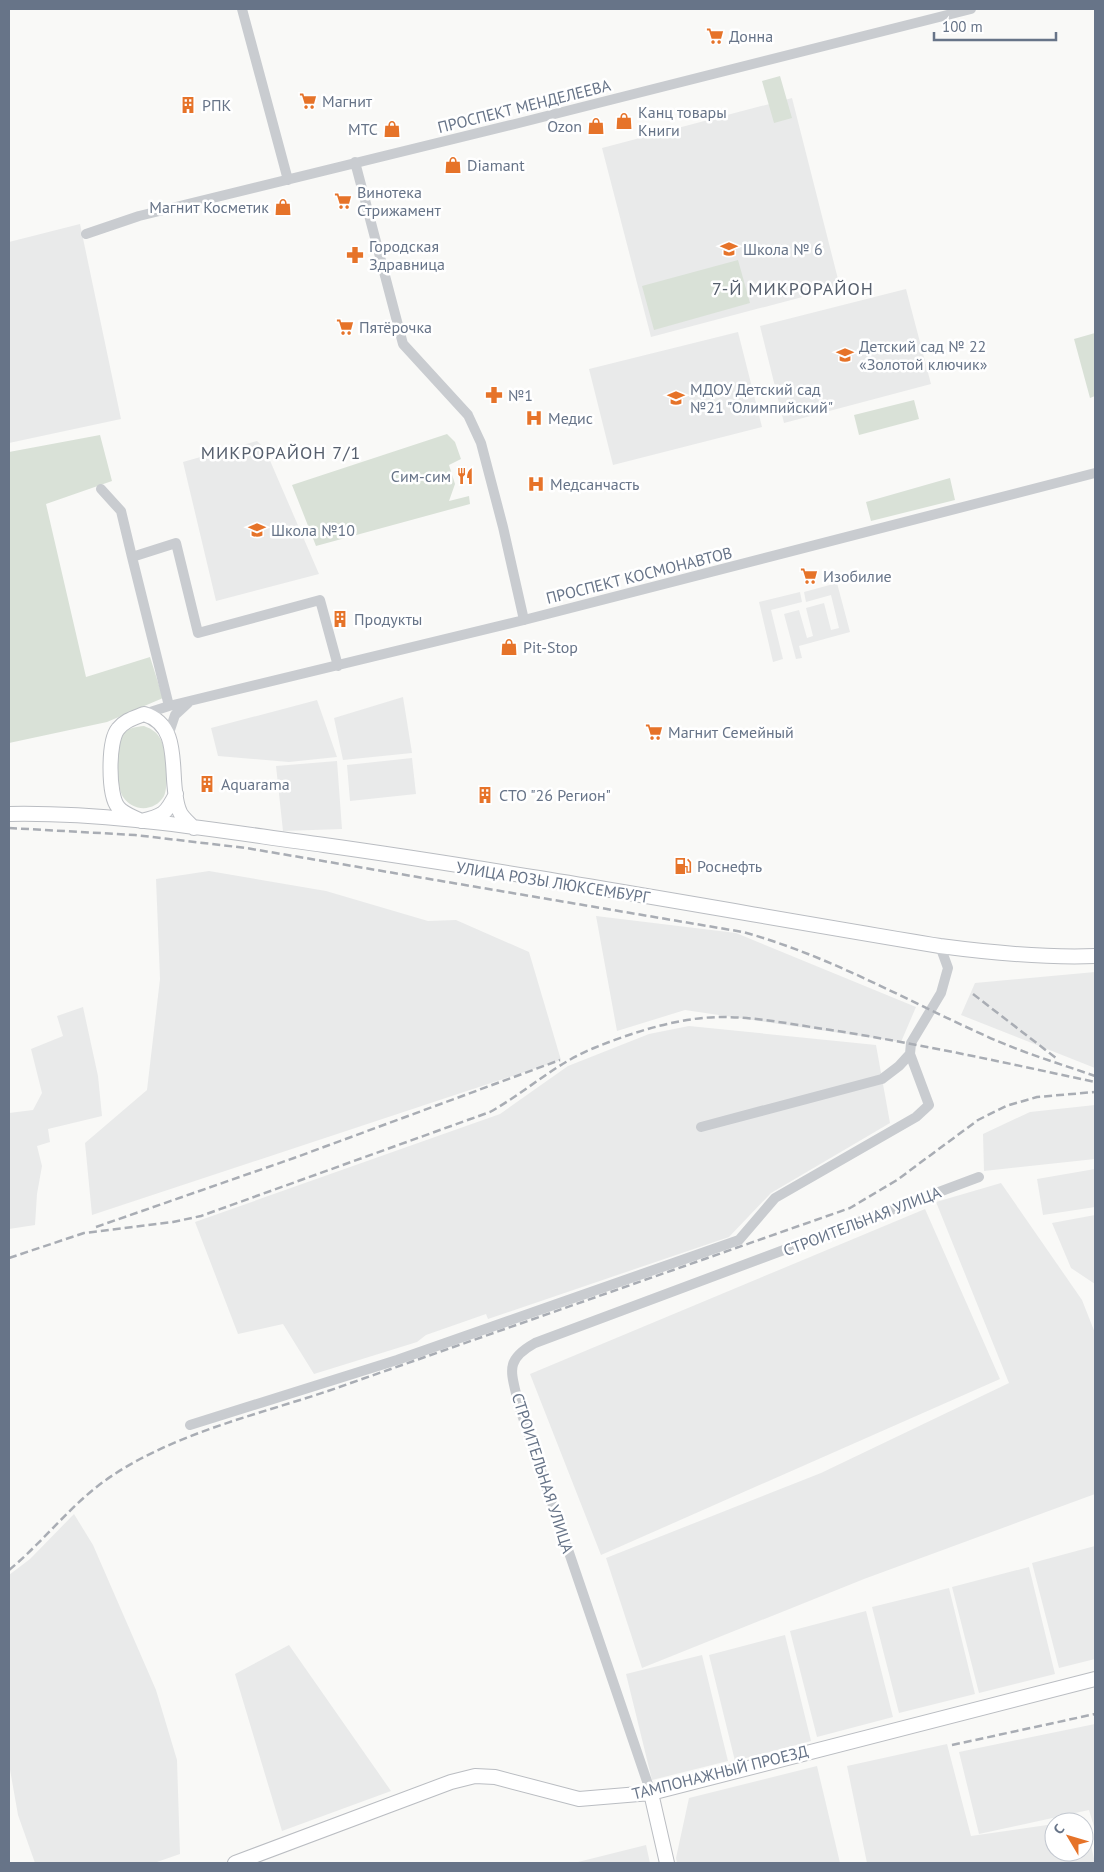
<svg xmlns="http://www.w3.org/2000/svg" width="1104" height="1872" viewBox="0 0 1104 1872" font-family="'PT Sans',sans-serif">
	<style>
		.built { fill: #e9eaea }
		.green { fill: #d9e1d7 }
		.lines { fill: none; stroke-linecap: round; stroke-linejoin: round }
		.major-casing { stroke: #babdc2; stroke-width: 16 }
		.minor { stroke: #c9ccd0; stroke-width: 10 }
		.major { stroke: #fff; stroke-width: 14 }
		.rail { stroke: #a9adb4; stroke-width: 2.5; stroke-dasharray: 8 4; stroke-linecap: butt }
		.labels { text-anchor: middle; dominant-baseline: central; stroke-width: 5; stroke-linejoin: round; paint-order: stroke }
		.poi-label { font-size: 16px; fill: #677488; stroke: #fff; text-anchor: start }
		.street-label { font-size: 16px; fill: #677488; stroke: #fff }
		.neighbourhood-label { font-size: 18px; letter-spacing: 1px; fill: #565f6d; stroke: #fff }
	</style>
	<rect width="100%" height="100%" fill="#f9f9f7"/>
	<!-- built -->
	<path class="built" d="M792,98L840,287L651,337L602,148Z
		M80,224L121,419L9,443V242Z
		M906,289L931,384L784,423L760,326Z
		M738,332L762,427L613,465L589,369Z
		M257,441L265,449L319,574L216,601L183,462Z
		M837,583L850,632L799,646L802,658L796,659L784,614L799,610L807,638L813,636L806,608L824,603L831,630L839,628L831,595L806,602L804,592Z
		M800,592L802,602L771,610L783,659L773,662L759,602Z
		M403,697L412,753L343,760L334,718Z
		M317,700L337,757L289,762L218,756L211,728Z
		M412,758L416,794L350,801L347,765Z
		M337,761L342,829L283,831L276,766Z
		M209,871L326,891L428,921L456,920L529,952L561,1060L92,1215L85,1143L147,1090L160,979L156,879Z
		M596,916L736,933L916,1007L901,1042L685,1010L617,1031Z
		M1095,972V1068L961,1015L975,983Z
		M83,1007L98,1076L102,1116L48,1129L50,1142L37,1146L42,1166L37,1194L35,1225L9,1229V1113L33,1110L42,1093L31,1049L63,1036L57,1016Z
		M689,1026L876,1045L890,1123L771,1193L729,1237L488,1319L486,1314L426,1335L417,1342L314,1374L283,1324L238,1334L195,1222L500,1114L568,1066L649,1034Z
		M1095,1105V1159L984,1171L983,1134L1030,1112Z
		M1095,1169V1207L1043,1215L1037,1179Z
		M1001,1183L1082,1300L1095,1333V1494L864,1579L642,1668L606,1558L821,1473L1009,1383L936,1202Z
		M925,1209L1000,1379L601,1555L530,1374Z
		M1095,1215V1284L1071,1268L1052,1223Z
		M74,1514L93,1545L156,1690L177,1760L180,1854L154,1863H35L18,1815L9,1764V1575L30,1559Z
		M1095,1546V1659L1059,1668L1032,1563Z
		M1029,1567L1055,1674L979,1693L952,1587Z
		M949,1588L975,1694L899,1713L872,1607Z
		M866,1611L893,1717L817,1737L790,1631Z
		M785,1635L811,1741L735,1761L709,1655Z
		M289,1645L391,1791L282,1831L235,1674Z
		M702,1655L728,1761L652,1780L626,1674Z
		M1095,1724V1830L1089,1810L979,1834L959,1752Z
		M947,1744L971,1836L1054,1824V1852H1084V1822H1068L1085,1819L1095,1863H867L847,1766Z
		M817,1766L840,1863H677L676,1858L689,1798Z
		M646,1845L650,1863H574Z"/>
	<!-- green -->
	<path class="green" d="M780,76L792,118L774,123L762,81Z
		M738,260L750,303L654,330L642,286Z
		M1095,333V396L1090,398L1074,339Z
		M914,400L919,419L859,435L854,415Z
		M447,434L455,442L461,459L449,465L455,484L449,501L469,496L470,504L316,546L292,485Z
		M100,435L112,481L46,504L86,677L150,657L163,698L107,722L9,743V452Z
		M950,478L955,500L871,521L866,502Z
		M144,726C152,729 157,732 161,740C166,749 169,787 164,796C155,812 133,812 123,797C116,786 115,744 123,734C129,727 136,727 144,726Z"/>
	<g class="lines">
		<!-- major casing -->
		<g class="major-casing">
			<path id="major" d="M176,794C166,814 163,816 141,821C134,817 123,814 118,807C108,795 108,741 118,729C125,720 134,718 144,714C185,726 167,779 179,810C181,817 188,822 194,828
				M9,814C115,812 219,831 324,845C530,874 735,912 940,946C993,953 1043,958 1095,956
				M651,1793L667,1863
				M235,1863L451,1782L475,1776L495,1777L579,1799L651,1793L1095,1679"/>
		</g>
		<!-- minor -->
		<path class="minor" d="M242,9L288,180
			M355,162L403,344L468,415L481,443L503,527L524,620
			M86,234L139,216L515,124L971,9
			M101,489L121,511L132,557
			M169,706L132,557L176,543L198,633L320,600L338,666
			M144,714L169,706L524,620L1095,473
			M169,733L175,715L188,703
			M701,1127L882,1079L899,1066L910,1054
			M190,1425L397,1360L739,1240L775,1198L916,1117L929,1105L910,1054L911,1043L941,993L948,968L940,946
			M651,1793L518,1403C512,1372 503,1361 535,1343L979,1177"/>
		<!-- major -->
		<use href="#major" class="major"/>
		<!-- rail -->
		<path class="rail" d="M9,828L135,835L246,848L743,932C830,956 903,999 984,1035C1020,1052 1058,1063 1095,1076
			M973,994L1056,1058
			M96,1227L294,1158L560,1060
			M9,1258L84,1233L173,1222L201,1216L490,1112C526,1092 556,1063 594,1048C633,1032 680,1017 722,1017C758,1017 795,1025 831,1030C920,1044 1007,1063 1095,1082
			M9,1570C42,1543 68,1508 103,1482C168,1435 253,1416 328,1391L850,1208L897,1180L978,1120L1006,1106L1037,1097L1095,1092
			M952,1745L1095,1714"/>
	</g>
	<!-- icons -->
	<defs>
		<g id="supermarket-bare" transform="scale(1.35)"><path d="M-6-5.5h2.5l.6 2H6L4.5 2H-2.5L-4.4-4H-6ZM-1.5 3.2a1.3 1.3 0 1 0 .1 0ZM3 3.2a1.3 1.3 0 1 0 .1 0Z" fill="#e67329" stroke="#fff" stroke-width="2.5" paint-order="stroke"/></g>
		<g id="building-bare" transform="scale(1.35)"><path d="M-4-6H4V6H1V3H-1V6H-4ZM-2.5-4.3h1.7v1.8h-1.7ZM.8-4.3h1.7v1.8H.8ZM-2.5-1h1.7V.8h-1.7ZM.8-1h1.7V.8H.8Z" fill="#e67329" stroke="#fff" stroke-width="2.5" paint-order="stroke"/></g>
		<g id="shop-bare" transform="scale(1.35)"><path d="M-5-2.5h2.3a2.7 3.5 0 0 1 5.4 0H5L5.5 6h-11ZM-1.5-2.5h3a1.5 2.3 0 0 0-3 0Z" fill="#e67329" stroke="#fff" stroke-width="2.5" paint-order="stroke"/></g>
		<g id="school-bare" transform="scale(1.35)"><path d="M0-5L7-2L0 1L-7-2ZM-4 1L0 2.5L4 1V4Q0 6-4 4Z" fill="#e67329" stroke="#fff" stroke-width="2.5" paint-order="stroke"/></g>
		<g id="pharmacy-bare" transform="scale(1.35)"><path d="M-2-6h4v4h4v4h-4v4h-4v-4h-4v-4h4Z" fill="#e67329" stroke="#fff" stroke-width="2.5" paint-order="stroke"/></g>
		<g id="hospital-bare" transform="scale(1.35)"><path d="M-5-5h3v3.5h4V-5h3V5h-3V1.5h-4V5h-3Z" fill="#e67329" stroke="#fff" stroke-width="2.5" paint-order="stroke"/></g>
		<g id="restaurant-bare" transform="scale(1.35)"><path d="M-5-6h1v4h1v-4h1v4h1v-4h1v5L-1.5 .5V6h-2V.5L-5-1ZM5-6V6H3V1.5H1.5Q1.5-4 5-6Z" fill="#e67329" stroke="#fff" stroke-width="2.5" paint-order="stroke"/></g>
		<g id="fuel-bare" transform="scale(1.35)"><path d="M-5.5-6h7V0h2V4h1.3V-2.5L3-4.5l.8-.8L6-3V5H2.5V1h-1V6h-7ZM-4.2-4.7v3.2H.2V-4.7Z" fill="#e67329" stroke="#fff" stroke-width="2.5" paint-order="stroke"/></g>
	</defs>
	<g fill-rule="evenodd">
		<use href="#supermarket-bare" x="715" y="36"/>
		<use href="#supermarket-bare" x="308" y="101"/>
		<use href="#building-bare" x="188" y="105"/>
		<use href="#shop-bare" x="624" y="121"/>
		<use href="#shop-bare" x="596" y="126"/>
		<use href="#shop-bare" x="392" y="129"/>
		<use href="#shop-bare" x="453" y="165"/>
		<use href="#supermarket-bare" x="343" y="201"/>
		<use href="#shop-bare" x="283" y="207"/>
		<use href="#school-bare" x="729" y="249"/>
		<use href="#pharmacy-bare" x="355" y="255"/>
		<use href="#supermarket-bare" x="345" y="327"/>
		<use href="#school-bare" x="845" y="355"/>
		<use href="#pharmacy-bare" x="494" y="395"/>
		<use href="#school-bare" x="676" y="398"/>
		<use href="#hospital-bare" x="534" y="418"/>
		<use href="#restaurant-bare" x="465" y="476"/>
		<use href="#hospital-bare" x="536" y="484"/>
		<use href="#school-bare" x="257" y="530"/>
		<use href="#supermarket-bare" x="809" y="576"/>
		<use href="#building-bare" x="340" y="619"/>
		<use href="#shop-bare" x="509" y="647"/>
		<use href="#supermarket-bare" x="654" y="732"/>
		<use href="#building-bare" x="207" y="784"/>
		<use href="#building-bare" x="485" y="795"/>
		<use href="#fuel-bare" x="683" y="866"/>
	</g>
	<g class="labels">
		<!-- poi labels -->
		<g class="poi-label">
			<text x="729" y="36">Донна</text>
			<text x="322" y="101">Магнит</text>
			<text x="202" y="105">РПК</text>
			<text x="638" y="112">Канц товары<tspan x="638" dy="18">Книги</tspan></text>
			<text x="582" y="126" text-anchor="end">Ozon</text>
			<text x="378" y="129" text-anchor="end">МТС</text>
			<text x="467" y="165">Diamant</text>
			<text x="357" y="192">Винотека<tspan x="357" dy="18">Стрижамент</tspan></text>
			<text x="269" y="207" text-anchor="end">Магнит Косметик</text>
			<text x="369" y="246">Городская<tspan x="369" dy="18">Здравница</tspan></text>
			<text x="743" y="249">Школа № 6</text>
			<text x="359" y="327">Пятёрочка</text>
			<text x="859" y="346">Детский сад № 22<tspan x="859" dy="18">«Золотой ключик»</tspan></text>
			<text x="690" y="389">МДОУ Детский сад<tspan x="690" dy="18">№21 "Олимпийский"</tspan></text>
			<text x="508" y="395">№1</text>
			<text x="548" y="418">Медис</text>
			<text x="451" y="476" text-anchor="end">Сим-сим</text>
			<text x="550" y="484">Медсанчасть</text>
			<text x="271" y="530">Школа №10</text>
			<text x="823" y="576">Изобилие</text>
			<text x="354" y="619">Продукты</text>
			<text x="523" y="647">Pit-Stop</text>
			<text x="668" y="732">Магнит Семейный</text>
			<text x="221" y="784">Aquarama</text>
			<text x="499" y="795">СТО "26 Регион"</text>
			<text x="697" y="866">Роснефть</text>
		</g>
		<!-- street labels -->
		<g class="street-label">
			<text transform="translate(524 106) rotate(-14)">ПРОСПЕКТ МЕНДЕЛЕЕВА</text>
			<text transform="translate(639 575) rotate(-14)">ПРОСПЕКТ КОСМОНАВТОВ</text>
			<text transform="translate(553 882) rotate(9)">УЛИЦА РОЗЫ ЛЮКСЕМБУРГ</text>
			<text transform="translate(862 1221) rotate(-21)">СТРОИТЕЛЬНАЯ УЛИЦА</text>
			<text transform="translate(543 1473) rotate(72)">СТРОИТЕЛЬНАЯ УЛИЦА</text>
			<text transform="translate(720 1772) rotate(-14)">ТАМПОНАЖНЫЙ ПРОЕЗД</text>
		</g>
		<!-- neighbourhood labels -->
		<g class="neighbourhood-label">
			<text x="793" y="288">7-Й МИКРОРАЙОН</text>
			<text x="281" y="452">МИКРОРАЙОН 7/1</text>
		</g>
	</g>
	<!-- border -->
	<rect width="1104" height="1872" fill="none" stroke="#677488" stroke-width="20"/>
	<!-- north arrow -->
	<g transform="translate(1069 1837) rotate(308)"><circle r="24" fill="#ffffff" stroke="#c2c7cf"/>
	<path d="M0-4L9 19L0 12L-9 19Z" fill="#e67329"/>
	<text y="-8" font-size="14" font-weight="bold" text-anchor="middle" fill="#677488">С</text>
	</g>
	<!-- scale -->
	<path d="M934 32v8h122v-8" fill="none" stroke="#677488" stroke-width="2.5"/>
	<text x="942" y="32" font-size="15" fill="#677488" stroke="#ffffff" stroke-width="4" paint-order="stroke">100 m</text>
</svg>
